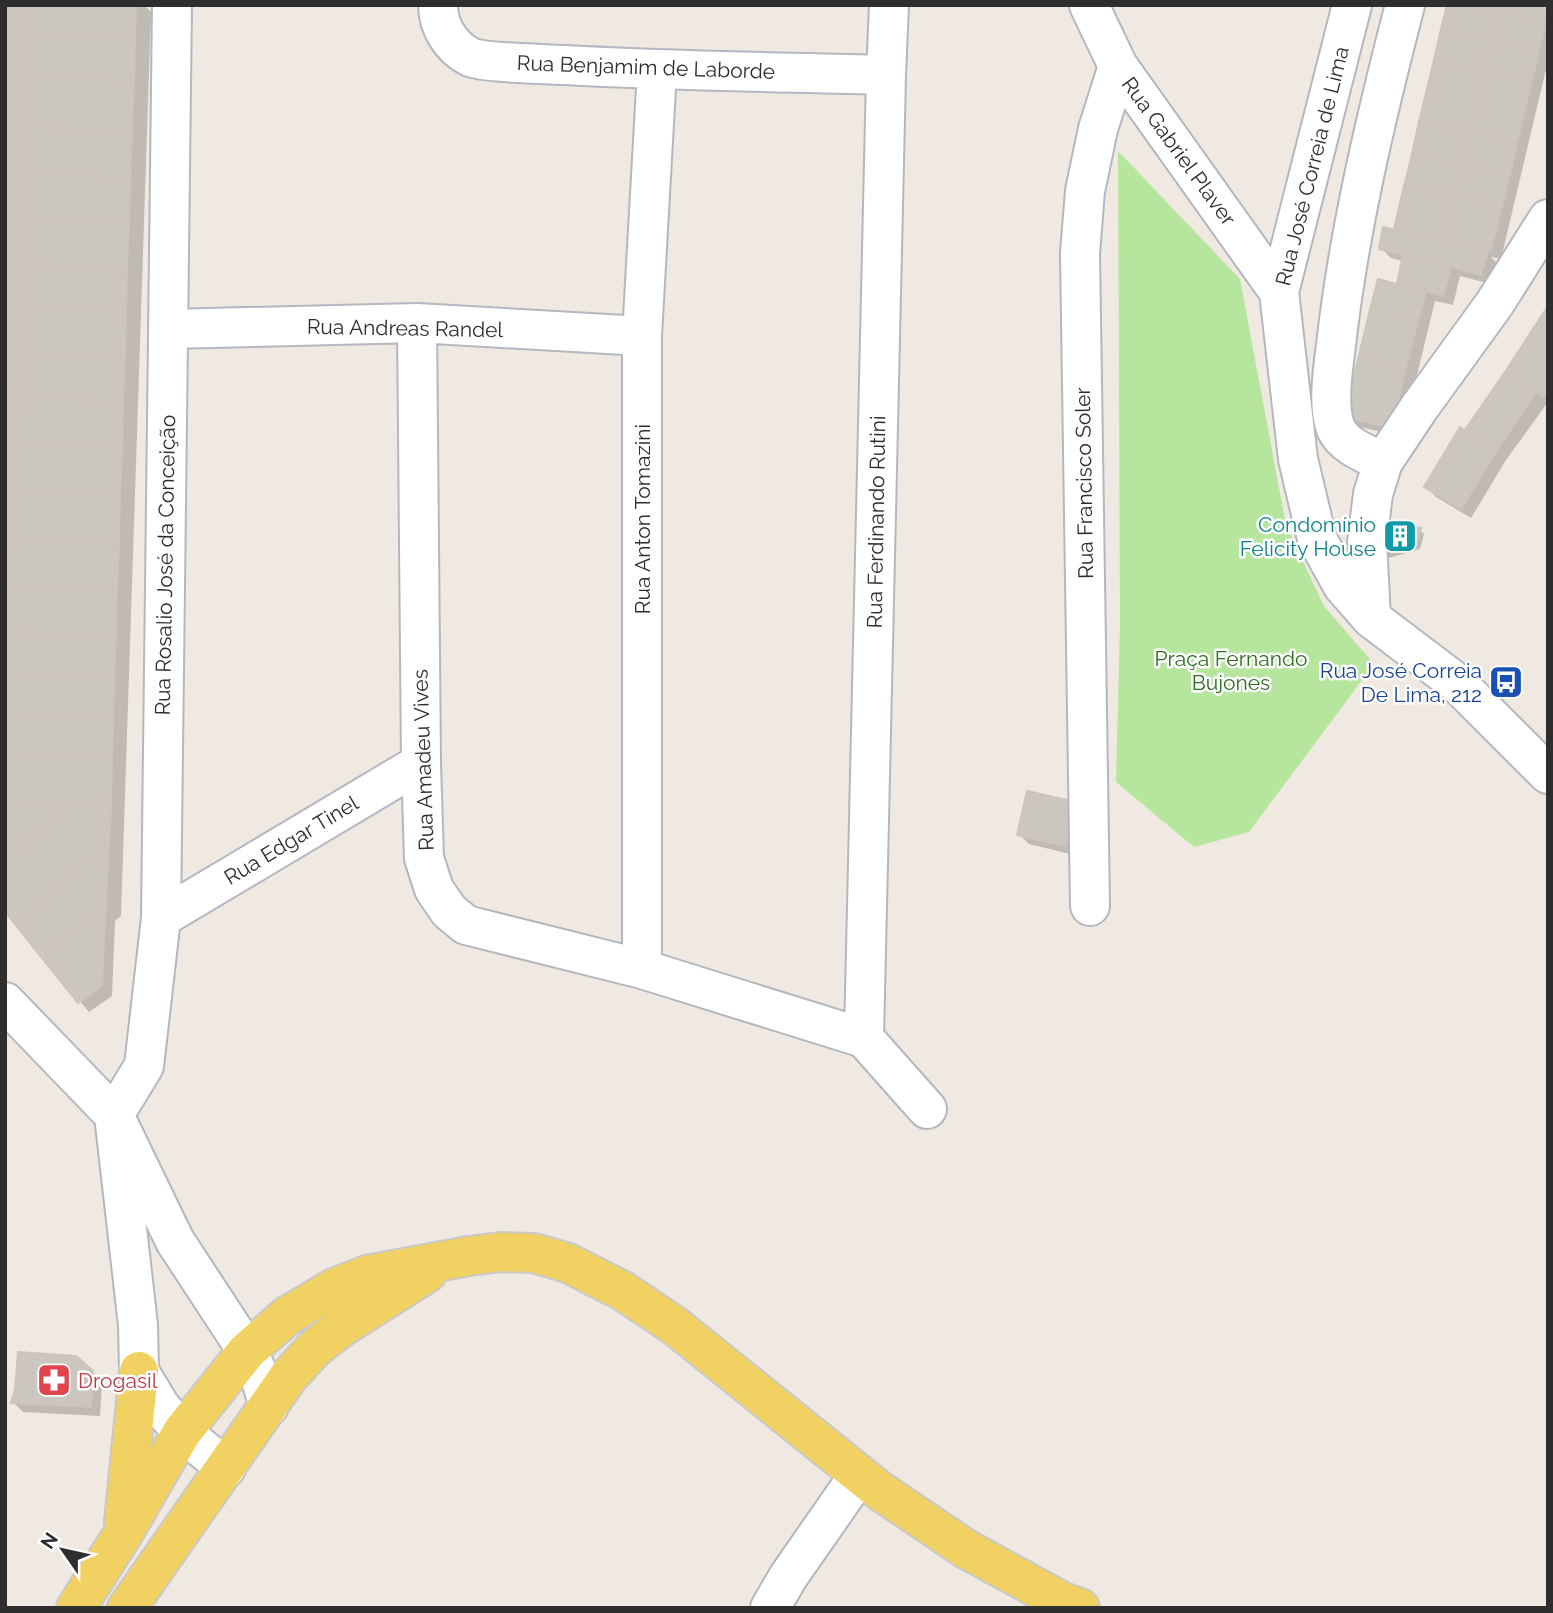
<svg xmlns="http://www.w3.org/2000/svg" width="1553" height="1613" viewBox="0 0 1553 1613" font-family="Raleway,sans-serif">
	<style>
		.green { fill: #b6e59e }
		.shadow { fill: #0003; fill-rule: evenodd }
		.building { fill: #cbc7bf; stroke: #cbc5ba; stroke-width: 2 }
		.lines { fill: none; stroke-linecap: round; stroke-linejoin: round }
		.minor-casing { stroke: #b4b7c1; stroke-width: 42 }
		.major-casing { stroke: #c9c9c9; stroke-width: 42 }
		.minor { stroke: #fff; stroke-width: 38 }
		.major { stroke: #f2d163; stroke-width: 38 }
		.labels { text-anchor: middle; dominant-baseline: central; stroke-width: 5; stroke-linejoin: round; paint-order: stroke }
		.street-label { font-size: 21px; fill: #2e2e2e; stroke: #fff }
		.culture-label { font-size: 21px; fill: #0d838f; stroke: #fff; text-anchor: end }
		.park-label { font-size: 21px; fill: #2c6e1b; stroke: #fff }
		.transit-label { font-size: 21px; fill: #164399; stroke: #fff; text-anchor: end }
		.health-label { font-size: 21px; fill: #be3a42; stroke: #fff; text-anchor: start }
	</style>
	<rect width="100%" height="100%" fill="#efe9e1"/>
	<!-- green -->
	<path class="green" d="M1118,151L1240,279L1286,525L1324,606L1374,664L1249,832L1194,847L1116,782L1120,624Z"/>
	<!-- shadow -->
	<path class="shadow" d="M5,5H144L151,12L121,916L115,921L112,996L89,1012L5,910ZM23,68H28L25,92H22ZM21,197L24,198L23,237H18ZM16,368H19L17,415L12,414Z
		M1448,5L1488,39L1493,40L1548,5V61L1501,259L1491,257L1497,263L1491,284L1460,276L1453,305L1435,301L1402,437L1356,426L1346,416L1398,286L1403,261L1391,258L1381,248L1395,231ZM1465,143L1468,144L1461,176L1456,175Z
		M1548,308V402L1506,460L1471,518L1436,497L1426,487L1465,432Z
		M1420,530L1424,534L1420,549L1382,560L1378,556Z
		M1075,804L1074,855L1029,844L1019,834Z
		M92,1372L102,1383L100,1416L23,1412L13,1402Z"/>
	<!-- building -->
	<path class="building" d="M5,5H27L26,34L5,33Z
		M28,5H136L135,38L28,34Z
		M1447,5H1464L1496,12L1489,40L1441,29Z
		M1464,5H1497L1496,12Z
		M1499,5H1548L1546,22L1498,11Z
		M1498,11L1546,22L1539,50L1491,39Z
		M1441,29L1489,40L1482,71L1434,60Z
		M5,33L26,34L25,77L5,76Z
		M28,34L135,38L134,81L26,76Z
		M1491,39L1539,50L1532,81L1484,70Z
		M1434,60L1482,71L1468,132L1419,122Z
		M1484,70L1532,81L1517,142L1469,131Z
		M5,76L25,77L23,127L5,126Z
		M26,76L134,81L132,132L24,126Z
		M1419,122L1468,132L1460,165L1412,154Z
		M5,126L23,127L22,173L5,172Z
		M24,126L132,132L130,178L23,172Z
		M1469,131L1517,142L1510,175L1462,163Z
		M1412,154L1460,165L1452,197L1404,186Z
		M1462,163L1510,175L1502,206L1454,195Z
		M5,172L22,173L20,219L5,218Z
		M23,172L130,178L129,224L22,217Z
		M1404,186L1452,197L1442,241L1394,229Z
		M1454,195L1502,206L1491,250L1443,239Z
		M22,217L129,224L127,268L20,263Z
		M5,218L20,219L19,264L5,263Z
		M1383,227L1488,251L1481,275L1379,249Z
		M1403,254L1451,267L1443,296L1397,284Z
		M5,263L19,264L17,308L5,307Z
		M20,263L127,268L126,312L19,308Z
		M1378,279L1426,292L1418,321L1370,310Z
		M1548,306V339L1533,329Z
		M5,307L17,308L16,352H5Z
		M19,308L126,312L125,357L17,353Z
		M1370,310L1418,321L1406,367L1359,355Z
		M1533,329L1548,339V392L1544,397L1505,372Z
		M5,352H16L15,397H5Z
		M17,353L125,357L123,401L16,398Z
		M1359,355L1406,367L1392,428L1344,417Z
		M1505,372L1536,392L1497,450L1465,430Z
		M5,397H15L13,444H5Z
		M16,398L123,401L122,448L15,446Z
		M1460,427L1497,450L1461,509L1424,487Z
		M5,444H13L12,491H5Z
		M15,446L122,448L120,495L13,493Z
		M5,491H12L10,538H5Z
		M13,493L120,495L119,542L12,541Z
		M1384,525L1421,528L1416,545L1376,556Z
		M5,538H10L9,585H5Z
		M12,541L119,542L117,589L10,588Z
		M5,585H9L7,630H5Z
		M10,588L117,589L116,634L9,632Z
		M5,630H7L6,675H5Z
		M9,632L116,634L114,680L7,675Z
		M7,675L114,680L113,720L6,715Z
		M6,715L113,720L112,759L5,755Z
		M5,755L112,759L111,808L5,805Z
		M1027,791L1076,802L1065,846L1017,835Z
		M5,805L68,806L5,861Z
		M68,806L111,808L109,841L15,924L5,912V861Z
		M109,841L106,901L42,958L15,924Z
		M106,901L102,986L78,1003L42,958Z
		M18,1352L76,1356L93,1371L91,1407L11,1403L15,1390Z"/>
	<g class="lines">
		<!-- minor casing -->
		<g class="minor-casing">
			<path id="minor" d="M172,5L161,918L144,1066L114,1115L138,1325L139,1371L160,1406L182,1432L226,1468
				M438,5C438,27 451,47 470,57C484,63 546,64 565,65C672,71 779,72 886,75
				M1089,5L1118,66L1279,292
				M1352,5L1279,292L1298,459L1317,539L1343,586L1371,618L1458,684L1548,774
				M417,323L421,763L424,858L434,889L449,911L466,925L642,969L864,1038L927,1109
				M168,329L417,323L642,336
				M1383,462C1367,454 1345,447 1336,429C1327,407 1333,368 1336,345C1349,230 1376,117 1405,5
				M1371,618L1367,542L1373,494L1383,462L1419,408L1495,303L1548,219
				M1090,906L1080,253L1085,191L1098,129L1118,66
				M161,918L421,763
				M642,969V336L657,70
				M5,1002L114,1115L175,1241L247,1351L260,1377L269,1406
				M864,1038L886,75L889,5
				M770,1608L788,1577L859,1475"/>
		</g>
		<!-- major casing -->
		<g class="major-casing">
			<path id="major" d="M124,1522L139,1371
				M76,1608L123,1534L182,1432L247,1351L287,1316L334,1288L367,1275L469,1256L501,1252L534,1253L568,1263L623,1291L675,1326L880,1491L966,1549L1063,1602L1080,1608
				M127,1608L289,1376L315,1348L342,1327L427,1273"/>
		</g>
		<!-- minor -->
		<use href="#minor" class="minor"/>
		<!-- major -->
		<use href="#major" class="major"/>
	</g>
	<!-- icons -->
	<defs>
		<g id="building-square" transform="scale(1.75)"><rect x="-9" y="-9" width="18" height="18" rx="4" fill="#0f9aa8" stroke="#fff"/><path d="M-4-6H4V6H1V3H-1V6H-4ZM-2.5-4.3h1.7v1.8h-1.7ZM.8-4.3h1.7v1.8H.8ZM-2.5-1h1.7V.8h-1.7ZM.8-1h1.7V.8H.8Z" fill="#fff"/></g>
		<g id="bus-square" transform="scale(1.75)"><rect x="-9" y="-9" width="18" height="18" rx="4" fill="#1a4fb4" stroke="#fff"/><path d="M-5-6H5V4H4V6H2V4H-2V6H-4V4H-5ZM-3.5-4V0h7V-4ZM-3.5 1.2v1.5H-2V1.2ZM2 1.2v1.5H3.5V1.2Z" fill="#fff"/></g>
		<g id="pharmacy-square" transform="scale(1.75)"><rect x="-9" y="-9" width="18" height="18" rx="4" fill="#e0444e" stroke="#fff"/><path d="M-2-6h4v4h4v4h-4v4h-4v-4h-4v-4h4Z" fill="#fff"/></g>
	</defs>
	<g fill-rule="evenodd">
		<use href="#building-square" x="1400" y="536"/>
		<use href="#bus-square" x="1506" y="682"/>
		<use href="#pharmacy-square" x="54" y="1380"/>
	</g>
	<g class="labels">
		<!-- street labels -->
		<g class="street-label">
			<text transform="translate(646 67) rotate(2)">Rua Benjamim de Laborde</text>
			<text transform="translate(1179 151) rotate(54)">Rua Gabriel Plaver</text>
			<text transform="translate(1312 166) rotate(-76)">Rua José Correia de Lima</text>
			<text transform="translate(405 328) rotate(1)">Rua Andreas Randel</text>
			<text transform="translate(1084 483) rotate(-91)">Rua Francisco Soler</text>
			<text transform="translate(642 519) rotate(-90)">Rua Anton Tomazini</text>
			<text transform="translate(876 522) rotate(-89)">Rua Ferdinando Rutini</text>
			<text transform="translate(165 565) rotate(-89)">Rua Rosalio José da Conceição</text>
			<text transform="translate(423 760) rotate(-92)">Rua Amadeu Vives</text>
			<text transform="translate(291 840) rotate(-31)">Rua Edgar Tinel</text>
		</g>
		<!-- culture labels -->
		<g class="culture-label">
			<text x="1376" y="524">Condomínio<tspan x="1376" dy="24">Felicity House</tspan></text>
		</g>
		<!-- park labels -->
		<g class="park-label">
			<text x="1231" y="658">Praça Fernando<tspan x="1231" dy="24">Bujones</tspan></text>
		</g>
		<!-- transit labels -->
		<g class="transit-label">
			<text x="1482" y="670">Rua José Correia<tspan x="1482" dy="24">De Lima, 212</tspan></text>
		</g>
		<!-- health labels -->
		<g class="health-label">
			<text x="78" y="1380">Drogasil</text>
		</g>
	</g>
	<!-- border -->
	<rect width="1553" height="1613" fill="none" stroke="#2e2e2e" stroke-width="14"/>
	<!-- north arrow -->
	<g transform="translate(63 1550) rotate(304)" stroke="#ffffff" stroke-width="5" paint-order="stroke">
	<path d="M0-5L12 26L0 18L-12 26Z" fill="#2e2e2e"/>
	<text y="-10" font-size="19" font-weight="bold" text-anchor="middle" fill="#2e2e2e">N</text>
	</g>
</svg>
